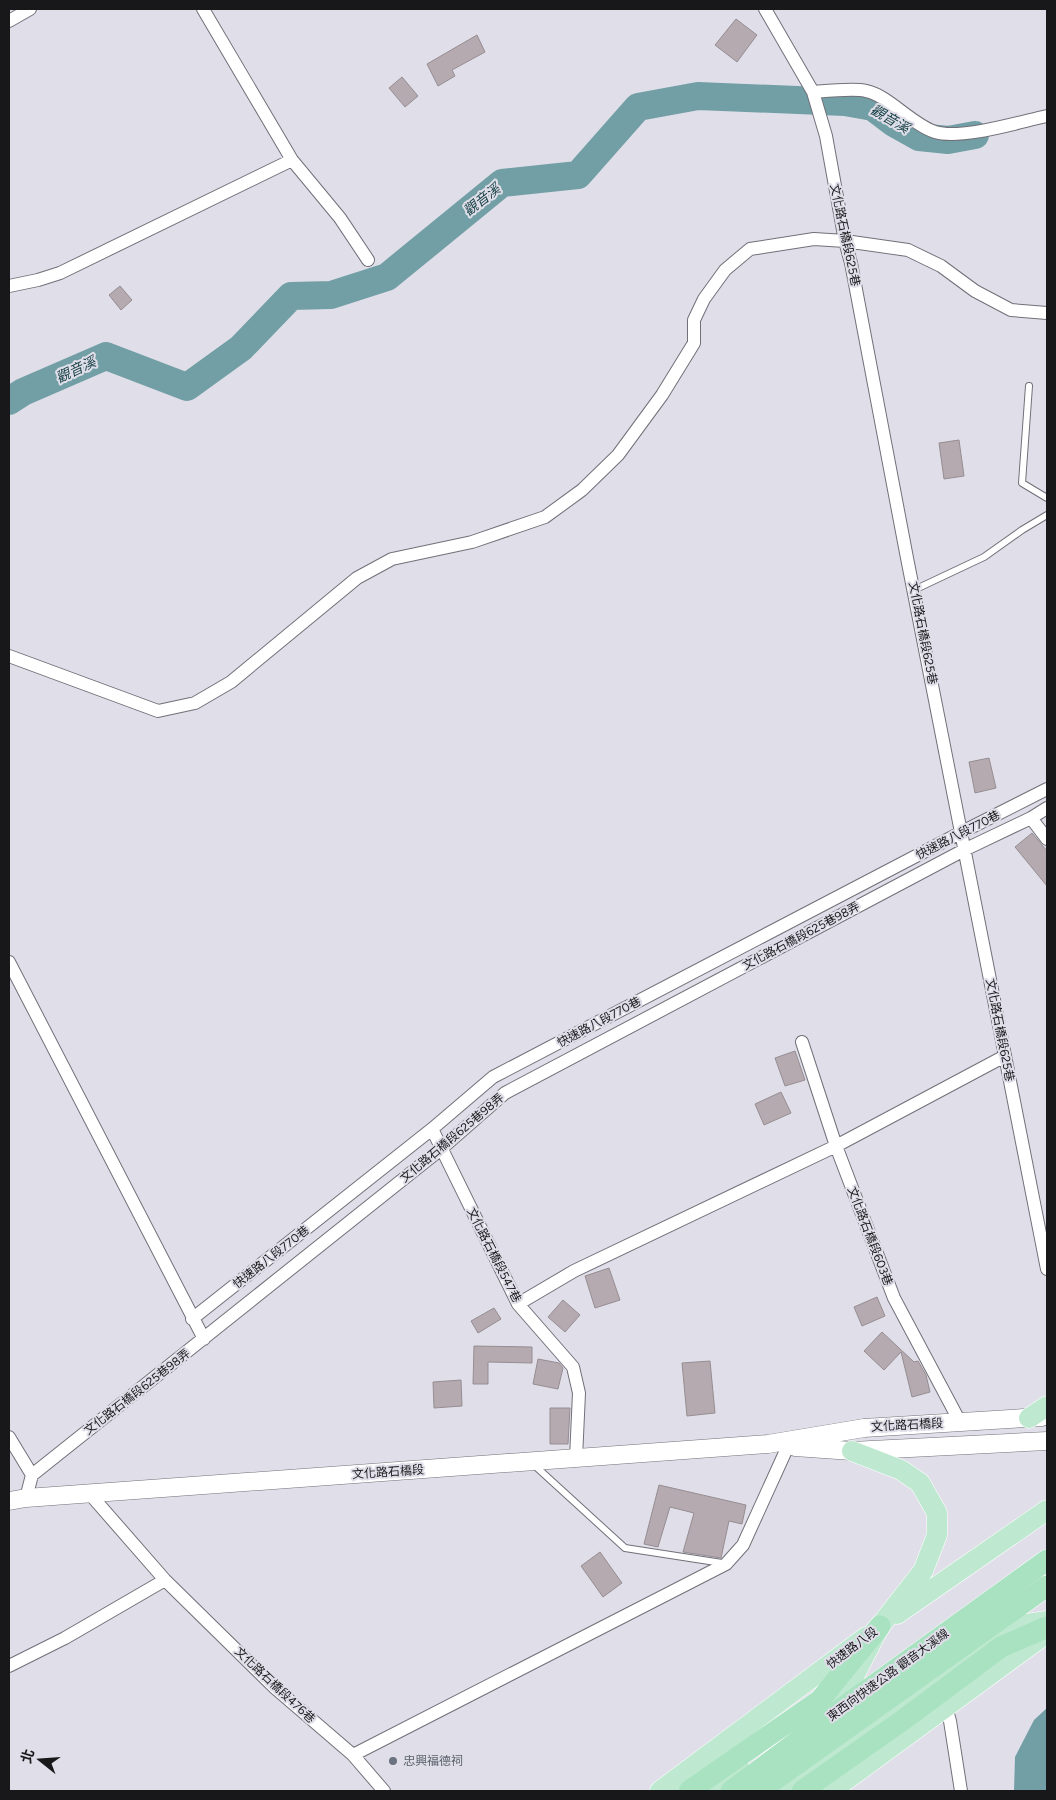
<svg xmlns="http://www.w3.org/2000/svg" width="1056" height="1800" viewBox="0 0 1056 1800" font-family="Figtree,'Noto Sans TC',sans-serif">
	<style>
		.water { fill: #729fa5 }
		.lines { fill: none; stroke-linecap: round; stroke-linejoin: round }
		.river { stroke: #729fa5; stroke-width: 28 }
		.building { fill: #b4aaaf; stroke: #968d92 }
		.service-casing { stroke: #717079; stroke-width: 8 }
		.minor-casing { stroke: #717079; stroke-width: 14 }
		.secondary-casing { stroke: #717079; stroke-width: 19 }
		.primary-casing { stroke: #fff; stroke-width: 21 }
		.trunk-casing { stroke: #fff; stroke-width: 22 }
		.service { stroke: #fff; stroke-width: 6 }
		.minor { stroke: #fff; stroke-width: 12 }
		.secondary { stroke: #fff; stroke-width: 18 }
		.primary { stroke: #bee9d0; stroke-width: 20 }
		.trunk { stroke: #a8e2c0; stroke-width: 21 }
		.worship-dot { fill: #6b7280; stroke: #e0dfe9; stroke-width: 2 }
		.labels { text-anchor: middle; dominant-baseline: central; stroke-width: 4; stroke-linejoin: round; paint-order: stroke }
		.street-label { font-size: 12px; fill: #18181b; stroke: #e0dfe9 }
		.worship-label { font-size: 12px; fill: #5b616d; stroke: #e0dfe9; text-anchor: start }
		.water-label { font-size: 14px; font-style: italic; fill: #143f44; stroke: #e0dfe9 }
	</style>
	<rect width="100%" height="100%" fill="#e0dfe9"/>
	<!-- water -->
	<path class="water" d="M1047,1708V1791H1014L1015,1757L1034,1720Z"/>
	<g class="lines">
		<!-- river -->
		<path class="river" d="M9,401L23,392L106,356L187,387L241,348L291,296L331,295L387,277L502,183L578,175L638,107L698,96L845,102L873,107L894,123L919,137L948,140L975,135"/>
	</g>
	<!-- building -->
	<path class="building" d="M736,19L757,35L737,62L715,45Z
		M477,35L485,52L452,70L455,76L438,86L427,64Z
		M402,77L418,96L405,107L389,88Z
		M120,286L132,300L121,310L109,295Z
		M959,440L964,476L944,479L939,443Z
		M989,758L996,788L975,793L969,762Z
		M1032,833L1047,851V886L1015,847Z
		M795,1051L805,1080L785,1086L775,1058Z
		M781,1092L791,1113L764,1125L755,1104Z
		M609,1268L620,1300L595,1308L585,1276Z
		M877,1297L885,1316L862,1326L854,1307Z
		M563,1300L580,1315L565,1332L548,1317Z
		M494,1308L501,1319L478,1333L471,1321Z
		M882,1332L914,1362L918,1361L926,1375L930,1392L912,1397L901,1352L884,1370L864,1351Z
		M474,1346L532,1347V1363L488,1362V1384H473Z
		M538,1359L559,1363L563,1368L558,1389L533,1384Z
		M710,1361L715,1413L687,1416L682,1363Z
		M461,1380L462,1406L434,1408L433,1382Z
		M550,1408H570L568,1444H550Z
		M659,1485L746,1505L742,1524L729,1521L721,1558L683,1552L694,1513L670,1507L658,1547L644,1544Z
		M600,1552L622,1583L603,1597L581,1566Z"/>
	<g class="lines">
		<!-- service casing -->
		<g class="service-casing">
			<path id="service" d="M1029,386L1022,483L1047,498
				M914,590L984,557L1022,530L1047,515
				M533,1464L625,1548L722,1563"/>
		</g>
		<!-- minor casing -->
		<g class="minor-casing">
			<path id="minor" d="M203,9L292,160L340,218L368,260
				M765,9L813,92L826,136L845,241L851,263L907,558L1047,1269
				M9,21L30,9
				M813,92C826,91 855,88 866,91C888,95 911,124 935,132C961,140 1019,122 1047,116
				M9,286L38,280L60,273L292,160
				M9,656L158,711L195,703L231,682L357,578L392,559L472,542L545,517L582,490L618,455L662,395L694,343V320L704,299L725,270L750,249L814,239L845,241L908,250L941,266L975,291L1011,310L1047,313
				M1031,818L1047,839
				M9,962L204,1339
				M802,1042L836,1146L894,1298L960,1422
				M432,1129L518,1304L573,1367L579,1393L576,1458
				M518,1304L574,1271L836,1146L1005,1056
				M192,1319L432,1129L493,1077L962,832L1047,789
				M9,1437L32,1475
				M89,1493L165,1580L275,1688L353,1755L384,1791
				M26,1498L32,1475L441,1149L505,1093L966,849L1031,818L1047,808
				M9,1666L65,1638L165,1580
				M946,1707L950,1721L961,1791
				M353,1755L726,1564L743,1545L788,1446"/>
		</g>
		<!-- secondary casing -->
		<g class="secondary-casing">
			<path id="secondary" d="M795,1447L852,1451L1047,1441
				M9,1501L26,1498L768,1444L864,1428L1042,1417"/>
		</g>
		<!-- primary casing -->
		<g class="primary-casing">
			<path id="primary" d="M1029,1418L1047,1406
				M897,1614L1047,1510
				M824,1702L852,1680L880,1626L923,1571L937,1535V1513L920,1483L901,1470L852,1451
				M660,1791L866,1637
				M708,1791L739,1767
				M778,1791L1007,1627L1047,1621
				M831,1791L1047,1633"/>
		</g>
		<!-- trunk casing -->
		<g class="trunk-casing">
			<path id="trunk" d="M689,1791L820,1700L880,1626
				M731,1791L838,1711L1047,1560
				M759,1791L1047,1586
				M802,1791L903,1720L1001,1647L1047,1627"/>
		</g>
		<!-- service -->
		<use href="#service" class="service"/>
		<!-- minor -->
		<use href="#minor" class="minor"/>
		<!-- secondary -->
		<use href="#secondary" class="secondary"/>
		<!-- primary -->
		<use href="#primary" class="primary"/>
		<!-- trunk -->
		<use href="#trunk" class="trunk"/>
	</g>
	<!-- markers -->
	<circle class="worship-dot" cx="393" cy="1761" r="5"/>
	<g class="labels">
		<!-- street labels -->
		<g class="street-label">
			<text transform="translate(845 235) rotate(78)">文化路石橋段625巷</text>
			<text transform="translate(923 633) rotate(79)">文化路石橋段625巷</text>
			<text transform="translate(958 835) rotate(-27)">快速路八段770巷</text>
			<text transform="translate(801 936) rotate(-28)">文化路石橋段625巷98弄</text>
			<text transform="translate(599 1022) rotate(-28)">快速路八段770巷</text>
			<text transform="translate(1000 1030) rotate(79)">文化路石橋段625巷</text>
			<text transform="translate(452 1138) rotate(-40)">文化路石橋段625巷98弄</text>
			<text transform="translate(870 1236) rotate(69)">文化路石橋段603巷</text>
			<text transform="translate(494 1255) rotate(63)">文化路石橋段547巷</text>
			<text transform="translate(271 1257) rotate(-38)">快速路八段770巷</text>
			<text transform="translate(137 1392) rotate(-38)">文化路石橋段625巷98弄</text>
			<text transform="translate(907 1425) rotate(-3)">文化路石橋段</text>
			<text transform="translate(388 1472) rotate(-4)">文化路石橋段</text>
			<text transform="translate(852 1648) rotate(-37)">快速路八段</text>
			<text transform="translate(888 1675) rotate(-36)">東西向快速公路 觀音大溪線</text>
			<text transform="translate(275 1685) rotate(43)">文化路石橋段476巷</text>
		</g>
		<!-- worship labels -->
		<g class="worship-label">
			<text x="403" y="1761">忠興福德祠</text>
		</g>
		<!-- water labels -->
		<g class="water-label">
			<text transform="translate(890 119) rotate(30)">觀音溪</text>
			<text transform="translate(482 200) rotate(-38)">觀音溪</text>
			<text transform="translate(76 370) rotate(-25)">觀音溪</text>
		</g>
	</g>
	<!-- border -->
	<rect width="1056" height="1800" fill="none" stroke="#18181b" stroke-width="20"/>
	<!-- north arrow -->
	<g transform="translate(40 1760) rotate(287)" stroke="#e0dfe9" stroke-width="4" paint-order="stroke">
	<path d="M0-4L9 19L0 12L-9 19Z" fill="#18181b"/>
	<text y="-8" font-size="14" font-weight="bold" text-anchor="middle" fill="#18181b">北</text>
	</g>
</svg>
